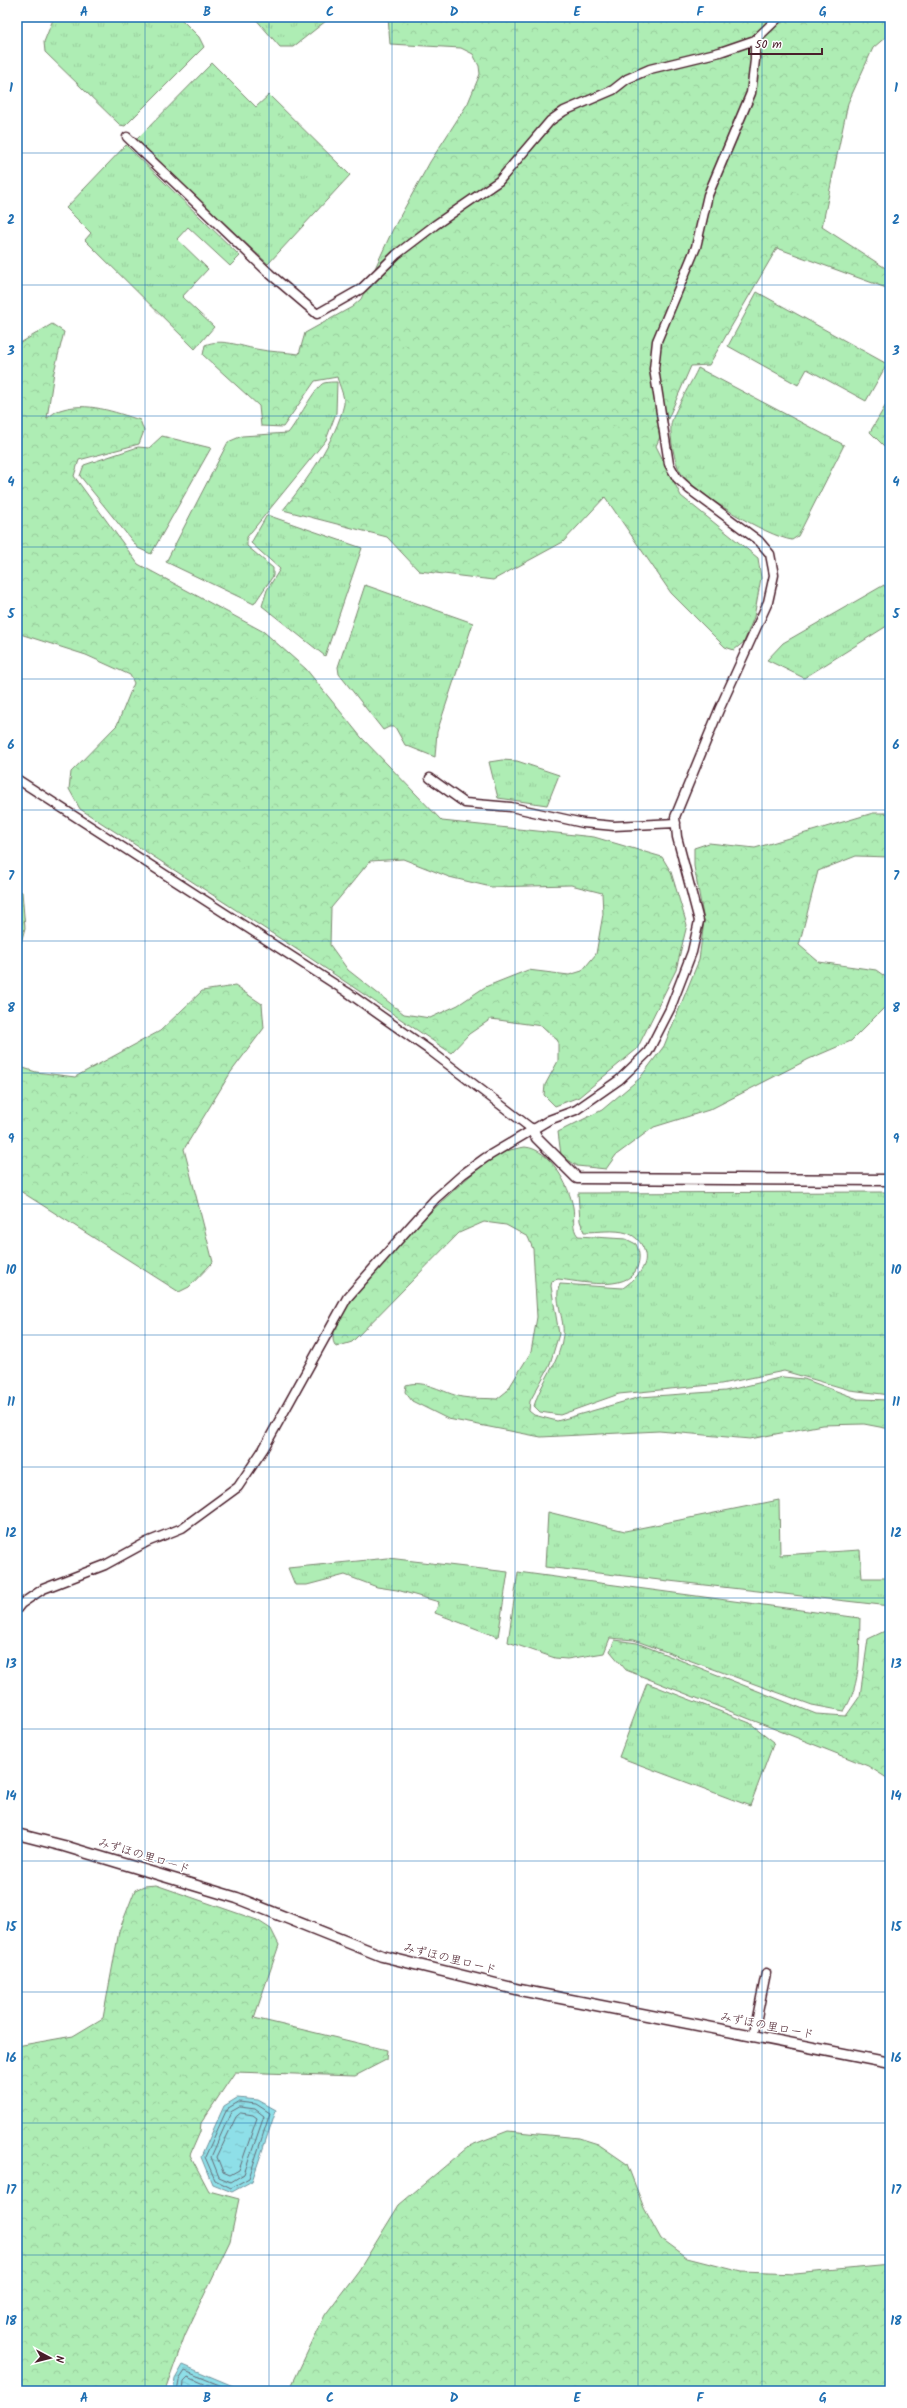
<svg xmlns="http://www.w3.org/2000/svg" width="907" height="2408" viewBox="0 0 907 2408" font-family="Kalam,'Klee One',sans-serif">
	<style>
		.grass { fill: url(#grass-tufts); stroke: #7c8670 }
		.forest { fill: url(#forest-crowns); stroke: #7c8670; fill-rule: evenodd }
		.water { fill: url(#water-ripples); stroke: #73929c }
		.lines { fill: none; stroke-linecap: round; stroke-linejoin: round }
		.shore { stroke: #656c77; stroke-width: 1 }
		.minor-casing { stroke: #4a1f2b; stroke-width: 11 }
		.tertiary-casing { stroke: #4a1f2b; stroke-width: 13 }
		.minor { stroke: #fff; stroke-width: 8 }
		.tertiary { stroke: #fff; stroke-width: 10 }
		.grid { fill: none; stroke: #1f6fb2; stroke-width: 1; stroke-opacity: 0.55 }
		.labels { text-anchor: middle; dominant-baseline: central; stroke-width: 3; stroke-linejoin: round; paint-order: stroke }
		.street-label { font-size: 12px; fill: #4a1f2b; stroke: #fff }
		.neatline { fill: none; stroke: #1f6fb2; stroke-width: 1.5 }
		.grid-label { font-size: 13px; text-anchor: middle; font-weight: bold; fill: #1f6fb2 }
	</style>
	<defs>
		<pattern id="grass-tufts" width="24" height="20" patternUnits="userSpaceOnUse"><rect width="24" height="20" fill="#aeedb4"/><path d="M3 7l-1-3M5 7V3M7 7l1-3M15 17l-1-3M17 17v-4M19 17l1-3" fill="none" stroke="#97cb9b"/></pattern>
		<pattern id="forest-crowns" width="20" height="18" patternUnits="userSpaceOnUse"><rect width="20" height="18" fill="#aeedb4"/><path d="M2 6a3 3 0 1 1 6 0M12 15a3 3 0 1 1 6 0" fill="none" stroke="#97cb9b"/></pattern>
		<pattern id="water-ripples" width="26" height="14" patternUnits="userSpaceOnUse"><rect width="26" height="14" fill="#8edfe8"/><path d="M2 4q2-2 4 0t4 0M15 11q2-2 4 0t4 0" fill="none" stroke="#7cbfc7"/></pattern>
	</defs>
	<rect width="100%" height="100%" fill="#fff"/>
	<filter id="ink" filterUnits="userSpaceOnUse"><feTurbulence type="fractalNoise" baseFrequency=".025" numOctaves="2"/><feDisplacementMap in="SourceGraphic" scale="8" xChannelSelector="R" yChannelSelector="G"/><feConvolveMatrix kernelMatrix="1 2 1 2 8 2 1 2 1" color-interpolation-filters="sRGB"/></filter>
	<g filter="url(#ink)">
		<!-- grass -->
		<path class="grass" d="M54,17H179L199,37L204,47L125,126L120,125L45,52L44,42Z
			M254,17H331L293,47H280Z
			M212,63L256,107L269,95L350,175L268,264L136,140Z
			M126,145L240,256L230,266L188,227L177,239L208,269L182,297L214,327L195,349L85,240L91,233L66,208Z
			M757,292L887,364L866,401L807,369L798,385L728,346Z
			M698,368L844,445L798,536L792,540C766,536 696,494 681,473C674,462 670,438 671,425C672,414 693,380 698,368Z
			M337,382L336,413L326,440L247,537V546L273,568V576L254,604L166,562L228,442L242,436L288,433C297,423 315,386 324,383C328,382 333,382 337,382Z
			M162,436L211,448L151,554L138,548L80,476L84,465L138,447L149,448Z
			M267,515L362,548L325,656L262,606L267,590L280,569L251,543Z
			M365,585L473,623L437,732L435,757L405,745L395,727H389L383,730L339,674L338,667Z
			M884,585L890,594V624L804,678L767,660L783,643Z
			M502,760L517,761L559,775L547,805L498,798L489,762Z
			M890,1192V1395L850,1390L784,1371L721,1384L619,1394L560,1415L540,1412L534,1406C541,1381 560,1363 563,1335C565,1318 553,1299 560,1284L623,1288C631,1282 640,1275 644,1265C649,1253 640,1237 627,1233C615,1229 597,1232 584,1232L580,1221L578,1193Z
			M779,1500L780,1555L860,1550L862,1578H890V1606L545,1567L548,1512L625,1531Z
			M388,1558L508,1572L498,1637L435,1613L439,1602L397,1590L377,1587L345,1575L307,1585H295L288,1568Z
			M518,1572L860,1618C859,1650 862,1683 844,1711L812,1705L634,1640L610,1638L604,1653L567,1659L555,1658L508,1642Z
			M647,1683L750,1723L774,1742L750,1806L619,1757Z"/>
		<!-- forest -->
		<path class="forest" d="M388,17H890V36L888,35L873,48L848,103L822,227L890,271L889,289L777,248L709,365L691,366L656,446L681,496L758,558L761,578L754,617L744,642L734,650L725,647L671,593L605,497L563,542L493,580L419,571L387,537L283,510C306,482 336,440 344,404C345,397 339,385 337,377L315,381L283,427L261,426L259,406L203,355L205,345C222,338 239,346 256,349C270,352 285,352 299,354L305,333L352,307L361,299L393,229L430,162L468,103L480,74L479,66L473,54L461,48L390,44Z
			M52,324L64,332L54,372L47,418C51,416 55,411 60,410C87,401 114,412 140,420L144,431L139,444L79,460L74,476L138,564L264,632L306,669L361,737L442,821L594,837L662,857L671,872L687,925L676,970L637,1049L579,1097L555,1106L544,1095L545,1085L558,1061V1041L542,1026L491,1019L469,1034L451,1053L307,956L80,809L69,789L71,772L117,725L134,683L130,675L86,655L17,633V345ZM403,859L449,877L491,887L571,885L602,893L603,914L596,954L582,971L569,975L528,970L485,987L458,1005L430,1018L404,1014L348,970L330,945L331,908L370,861Z
			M890,398V452L870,432Z
			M873,813H890V857L856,856L818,871L799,945L819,962L876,970L890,980V1002L851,1041L809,1059L709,1110L654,1127L616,1155L606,1169L577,1166L561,1155L558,1132L602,1110L640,1078L664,1046L699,960L704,921L694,866V848L709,843L755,848Z
			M17,889L22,892L25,928L17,957Z
			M235,986L262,1004L264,1028L231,1072L184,1149L213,1262L189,1287L179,1292L17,1189V1066L36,1072L75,1077L160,1031L202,991Z
			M525,1147C550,1149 569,1185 573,1207C575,1217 571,1228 578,1236L626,1239L636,1244C640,1253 640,1259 637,1268C627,1293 578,1281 558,1279L552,1281L551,1286L559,1334L549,1367L530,1401L529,1411L534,1415L557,1421L640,1397L725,1391L783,1377L804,1379L858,1399L890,1400V1429L864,1424L822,1425L750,1439L659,1431L541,1437L448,1419L412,1401L405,1392L406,1385C425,1379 443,1393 462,1397C473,1399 485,1398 497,1399L507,1391L531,1352L537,1317L533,1249L528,1237L506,1225L484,1222L459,1233L352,1342L336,1347C335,1345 333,1342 333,1339C332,1303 459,1181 491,1159C502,1151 513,1149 525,1147Z
			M887,1630H890V1780L868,1766L626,1670L610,1651L615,1640L637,1643L816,1714L846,1716L860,1696L868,1639Z
			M156,1885L257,1920L271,1929L279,1945L254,2018L387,2050L386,2060L355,2076L235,2072L201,2123L200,2132L190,2155L209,2191L239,2199L230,2241L185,2335L165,2391H17V2046L73,2036L103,2018L119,1931L135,1890L144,1886Z
			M508,2131L579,2138L598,2144L627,2164L644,2208L661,2239L687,2258L742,2272L795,2274L890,2265V2391H289L325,2315L359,2270L399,2205L469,2146Z"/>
		<!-- water -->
		<path class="water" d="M237,2098L258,2100L276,2110L252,2181L232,2192L212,2184L201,2157L224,2106Z
			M183,2365L245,2391H173L175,2379Z"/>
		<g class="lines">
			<!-- shore -->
			<path class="shore" d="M239,2102L256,2104L270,2113L249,2178L231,2188L215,2180L205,2157L227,2109Z
				M240,2107L255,2109L264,2116L244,2174L231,2182L219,2177L211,2157L231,2112Z
				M241,2113L253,2115L257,2118L239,2170L230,2175L223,2172L217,2157L236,2117Z
				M177,2391L179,2380L185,2371L234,2391
				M183,2391L184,2381L188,2377L221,2391"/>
			<!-- minor casing -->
			<g class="minor-casing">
				<path id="minor" d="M127,137L270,274L317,314L361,289L397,254L435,225L499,181L550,121L564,111L613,90L627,79L650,69L720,52L755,40L779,17
					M430,778L465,803L511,807L583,823L614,826L676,823
					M17,779L347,992L432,1052L532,1129
					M17,1609L21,1604L43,1589L105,1565L147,1542L182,1528L238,1487L264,1448L347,1298L409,1228L435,1199L463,1174L485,1158L549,1120L576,1110L619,1080L648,1052L670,1009L692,952L699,921L677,837L675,817L719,710L768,602L774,575L770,554L759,541L689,489L677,478L669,464L654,369L657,341L696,247L708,195L751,93L755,60V40
					M753,2037L766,1973"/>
			</g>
			<!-- tertiary casing -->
			<g class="tertiary-casing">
				<path id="tertiary" d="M532,1129L537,1138L577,1178L890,1180
					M17,1834L64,1846L237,1898L382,1956L520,1990L890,2063"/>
			</g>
			<!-- minor -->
			<use href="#minor" class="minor"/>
			<!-- tertiary -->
			<use href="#tertiary" class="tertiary"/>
		</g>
	</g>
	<!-- grid -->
	<path class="grid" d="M145,17V2391M269,17V2391M392,17V2391M515,17V2391M638,17V2391M762,17V2391M17,153H890M17,285H890M17,416H890M17,547H890M17,679H890M17,810H890M17,941H890M17,1073H890M17,1204H890M17,1335H890M17,1467H890M17,1598H890M17,1729H890M17,1861H890M17,1992H890M17,2123H890M17,2255H890"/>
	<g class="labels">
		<!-- street labels -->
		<g class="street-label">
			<text transform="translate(144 1856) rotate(17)">みずほの里ロード</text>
			<text transform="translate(450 1959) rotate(14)">みずほの里ロード</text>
			<text transform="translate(767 2026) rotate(11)">みずほの里ロード</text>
		</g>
	</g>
	<!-- margin -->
	<rect width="907" height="2408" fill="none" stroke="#fff" stroke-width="44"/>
	<!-- north arrow -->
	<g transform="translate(50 2358) rotate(97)" stroke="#ffffff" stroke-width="3" paint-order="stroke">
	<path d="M0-3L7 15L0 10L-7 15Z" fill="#4a1f2b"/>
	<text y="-6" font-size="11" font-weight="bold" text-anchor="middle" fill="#4a1f2b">N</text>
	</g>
	<!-- scale -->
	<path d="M749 48v6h73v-6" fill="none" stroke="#4a1f2b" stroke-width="2"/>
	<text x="755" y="48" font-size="12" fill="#4a1f2b" stroke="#ffffff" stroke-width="3" paint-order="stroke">50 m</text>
	<rect x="22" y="22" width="863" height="2364" class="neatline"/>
	<g class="grid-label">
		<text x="84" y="16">A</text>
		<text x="207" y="16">B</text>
		<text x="330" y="16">C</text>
		<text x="454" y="16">D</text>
		<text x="577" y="16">E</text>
		<text x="700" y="16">F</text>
		<text x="823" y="16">G</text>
		<text x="11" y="92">1</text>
		<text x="896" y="92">1</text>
		<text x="11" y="224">2</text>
		<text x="896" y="224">2</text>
		<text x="11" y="355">3</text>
		<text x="896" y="355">3</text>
		<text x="11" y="486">4</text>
		<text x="896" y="486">4</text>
		<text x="11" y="618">5</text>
		<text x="896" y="618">5</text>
		<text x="11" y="749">6</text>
		<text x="896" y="749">6</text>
		<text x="11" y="880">7</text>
		<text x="896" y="880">7</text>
		<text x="11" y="1012">8</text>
		<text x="896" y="1012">8</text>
		<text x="11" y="1143">9</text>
		<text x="896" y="1143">9</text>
		<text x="11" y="1274">10</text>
		<text x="896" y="1274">10</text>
		<text x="11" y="1406">11</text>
		<text x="896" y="1406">11</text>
		<text x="11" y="1537">12</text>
		<text x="896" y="1537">12</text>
		<text x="11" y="1668">13</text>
		<text x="896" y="1668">13</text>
		<text x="11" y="1800">14</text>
		<text x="896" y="1800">14</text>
		<text x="11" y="1931">15</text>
		<text x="896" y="1931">15</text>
		<text x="11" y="2062">16</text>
		<text x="896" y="2062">16</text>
		<text x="11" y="2194">17</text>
		<text x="896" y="2194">17</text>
		<text x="11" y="2325">18</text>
		<text x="896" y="2325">18</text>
		<text x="84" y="2402">A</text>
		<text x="207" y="2402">B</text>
		<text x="330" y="2402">C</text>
		<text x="454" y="2402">D</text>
		<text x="577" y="2402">E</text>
		<text x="700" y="2402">F</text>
		<text x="823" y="2402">G</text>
	</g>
</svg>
